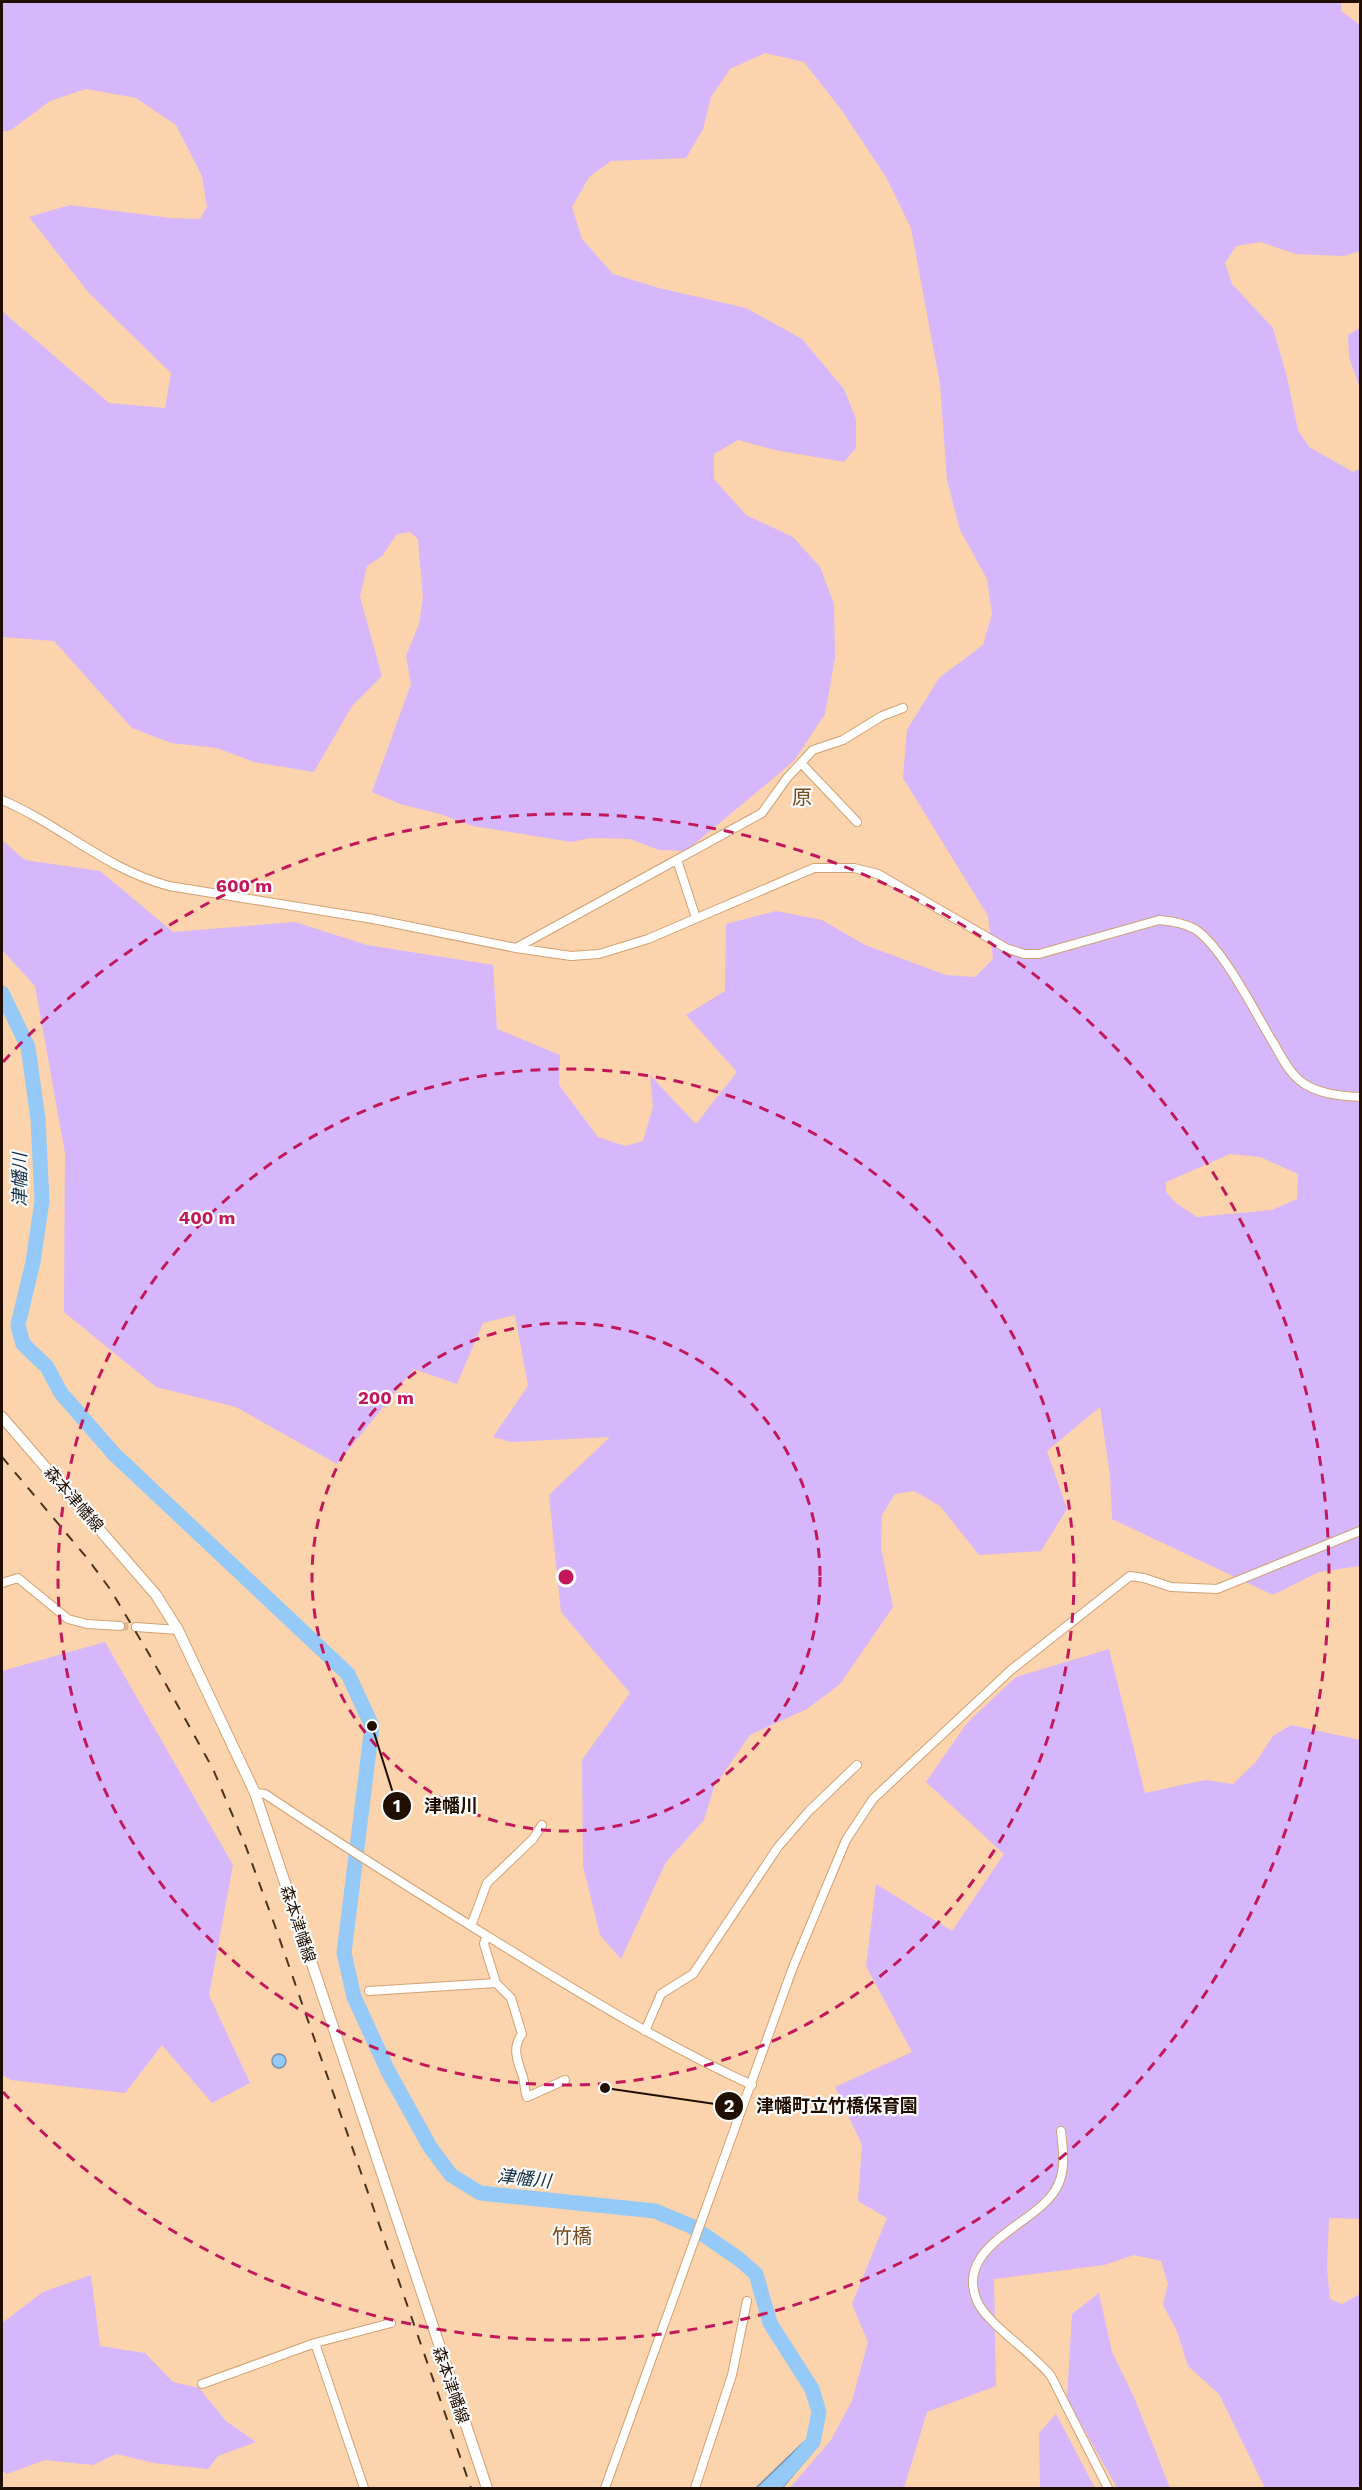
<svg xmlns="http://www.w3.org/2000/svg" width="1362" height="2490" viewBox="0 0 1362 2490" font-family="'Work Sans','Noto Sans JP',sans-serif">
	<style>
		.green { fill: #d6b7fc; fill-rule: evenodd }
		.water { fill: #95caf8; stroke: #7292ae; stroke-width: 1.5 }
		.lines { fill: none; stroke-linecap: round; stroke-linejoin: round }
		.river { stroke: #95caf8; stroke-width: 15 }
		.minor-tunnel { stroke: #dab693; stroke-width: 8; stroke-dasharray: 8 4; stroke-linecap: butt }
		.minor-casing { stroke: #d1a173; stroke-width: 10 }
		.major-casing { stroke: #d1a173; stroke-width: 12 }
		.minor { stroke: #fff; stroke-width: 8 }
		.major { stroke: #fff; stroke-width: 10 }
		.rail { stroke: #493421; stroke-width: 2; stroke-dasharray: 10 10; stroke-linecap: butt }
		.ring { fill: none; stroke: #c2185b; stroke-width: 3; stroke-dasharray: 10 8 }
		.labels { text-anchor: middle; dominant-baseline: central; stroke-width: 4.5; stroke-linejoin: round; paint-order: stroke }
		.street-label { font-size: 16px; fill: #200f00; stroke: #fcfcfc }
		.water-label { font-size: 18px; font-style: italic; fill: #0e2b42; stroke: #fcfcfc }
		.quarter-label { font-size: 20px; fill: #754b1c; stroke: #fcfcfc }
		.centre { fill: #c2185b; stroke: #fcfcfc; stroke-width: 3 }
		.ring-label { font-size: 18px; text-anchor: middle; font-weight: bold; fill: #c2185b; stroke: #fcfcfc; stroke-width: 4.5; stroke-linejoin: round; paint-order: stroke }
		.leader { fill: none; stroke: #200f00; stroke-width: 2 }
		.callout-dot { fill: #200f00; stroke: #fcfcfc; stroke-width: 2 }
		.mark-label { font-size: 18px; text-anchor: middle; font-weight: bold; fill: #fff }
		.callout-label { font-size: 18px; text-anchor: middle; font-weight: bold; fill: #200f00; stroke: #fcfcfc; stroke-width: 4.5; stroke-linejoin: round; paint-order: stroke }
	</style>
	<rect width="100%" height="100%" fill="#fbd3ad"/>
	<!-- green -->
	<path class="green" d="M2,2H1341V11L1360,25V251L1344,256L1296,254L1260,242L1236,246L1225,263L1232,284L1273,328L1287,377L1298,430L1309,447L1353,472L1360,469V1566L1319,1572L1273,1595L1112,1519L1110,1475L1100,1407L1047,1451L1067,1509L1041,1551L979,1555L940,1506L914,1491L895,1494L882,1515L881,1548L893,1607L840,1684L807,1709L750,1735L714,1787L704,1820L666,1862L621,1959L600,1935L583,1866L582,1760L630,1693L561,1612L549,1495L610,1437L511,1442L493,1437L528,1386L515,1315L483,1323L457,1384L414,1369L337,1464L236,1407L156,1387L64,1312L65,1153L35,986L2,950V840L25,860L100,871L173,932L295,922L367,945L493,965L497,1029L560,1055L559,1085L598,1137L625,1146L643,1141L653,1107L650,1075L696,1124L737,1072L686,1015L725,991L726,924L776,911L822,920L865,945L946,975L975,977L993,959L988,916L903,778L907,730L939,678L983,645L992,614L987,579L960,530L947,480L940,384L911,228L886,177L843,112L804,62L765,53L730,69L711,97L703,129L686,158L611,161L589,177L572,207L582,239L613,274L659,288L746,308L802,339L844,389L856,419V448L844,462L775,450L738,440L714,454V479L746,515L793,537L820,567L834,604L835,658L825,714L794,761L686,851L659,850L630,839L590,838L571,842L473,826L440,814L400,804L372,792L411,684L406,656L419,624L423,598L418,539L410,532L397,534L382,556L367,566L360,597L382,676L352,706L314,772L254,762L217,748L171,743L132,728L54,641L2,637V311L109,403L165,408L171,373L89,293L29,217L70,205L170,218L200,219L207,207L202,176L176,125L136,98L86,89L50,101L11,130L2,132ZM1230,1154L1260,1157L1298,1174L1297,1199L1272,1210L1197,1217L1177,1204L1166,1192V1182Z
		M1360,328V388L1349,357L1348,335Z
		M105,1642L233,1865L209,1995L250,2083L212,2103L162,2045L125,2093L11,2080L2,2075V1671Z
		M1109,1649L1145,1793L1205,1780L1233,1784L1256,1762L1273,1736L1291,1725L1360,1740V2219L1329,2218L1327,2269L1330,2299L1342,2304L1360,2294V2488H1265L1219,2394L1188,2366L1177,2331L1163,2305L1168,2284L1161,2261L1134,2255L1104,2265L994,2279L996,2386L927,2412L904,2488H790L831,2440L852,2401L868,2342L852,2304L887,2218L858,2201L862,2145L835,2087L912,2052L866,1966L876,1884L952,1931L1004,1854L926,1782L967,1723L1016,1677Z
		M91,2275L100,2346L145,2353L173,2382L199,2388L226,2421L256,2442L218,2456L208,2469L154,2463L116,2454L93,2465L45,2460L7,2474L2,2470V2323L43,2292Z
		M1099,2293L1112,2352L1134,2397L1170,2488H1117L1067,2399L1072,2314Z
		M1056,2414L1095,2488H1040L1039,2433Z"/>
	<!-- water -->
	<path class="water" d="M272 2061a7 7 0 1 1 14 0a7 7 0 1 1-14 0Z
		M803,2443L811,2454L782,2488H756Z"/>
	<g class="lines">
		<!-- river -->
		<path class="river" d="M2,993L28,1047L38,1119L42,1201L33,1262L18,1325L23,1344L47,1367L61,1393L114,1454L348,1674L372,1726L344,1953L354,1997L388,2071L430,2147L451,2175L480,2193L655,2211L691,2226L739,2259L756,2274L770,2323L812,2389L819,2412L813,2442L772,2488"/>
		<!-- minor-tunnel -->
		<path class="minor-tunnel" d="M120,1626L136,1627"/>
		<!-- minor casing -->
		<g class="minor-casing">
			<path id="minor" d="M801,763L857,822
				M2,800C63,826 103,868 169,886L373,919L516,948L571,956L599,954L648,939L814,868H854L878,874L1006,948L1024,954H1039L1159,920C1171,921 1184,923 1195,929C1222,947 1254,1010 1271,1039C1280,1053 1286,1069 1299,1080C1316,1094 1340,1096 1360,1097
				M677,860L696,918
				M516,948L762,813L787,778L813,750L843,740L882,716L903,708
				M2,1583L18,1578L68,1619L87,1624L120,1626
				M136,1627L178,1630
				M255,1793L265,1794C346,1848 427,1899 510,1950C589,1999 667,2046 752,2085
				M471,1926L487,1883L533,1839L542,1825
				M486,1936L484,1944L496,1983L511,1998L522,2034C512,2047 517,2060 522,2074C525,2081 524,2089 527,2097L565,2080
				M369,1991L496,1983
				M645,2031L661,1994L693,1974L778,1847L809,1811L857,1765
				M1061,2131C1063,2150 1066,2168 1058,2185C1041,2224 953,2243 977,2301C987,2324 1033,2353 1051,2376L1108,2488
				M315,2343L364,2488
				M202,2384L315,2343L391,2323
				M605,2488L793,1967L846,1840L873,1799L1011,1670L1130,1576L1144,1578L1171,1587L1217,1589L1360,1531
				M695,2488L732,2375L747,2301"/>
		</g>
		<!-- major casing -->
		<g class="major-casing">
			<path id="major" d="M2,1417L156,1595L178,1630L255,1793L487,2488"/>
		</g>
		<!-- minor -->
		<use href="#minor" class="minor"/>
		<!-- major -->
		<use href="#major" class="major"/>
		<!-- rail -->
		<path class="rail" d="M2,1457L87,1558L110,1589L149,1654L213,1769L246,1847L275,1926L471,2488"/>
	</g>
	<!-- distance rings -->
	<g class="ring">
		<circle cx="566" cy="1577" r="254"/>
		<circle cx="566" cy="1577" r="508"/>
		<path d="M3 1062A763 763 0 1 1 3 2092"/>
	</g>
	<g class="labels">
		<!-- street labels -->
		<g class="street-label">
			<text transform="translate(74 1499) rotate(49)">森本津幡線</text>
			<text transform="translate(298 1924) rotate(72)">森本津幡線</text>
			<text transform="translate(451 2385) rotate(71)">森本津幡線</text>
		</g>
		<!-- water labels -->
		<g class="water-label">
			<text transform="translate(19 1180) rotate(-90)">津幡川</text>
			<text transform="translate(524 2178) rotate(6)">津幡川</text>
		</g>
		<!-- quarter labels -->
		<g class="quarter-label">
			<text x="802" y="797">原</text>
			<text x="572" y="2236">竹橋</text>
		</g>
	</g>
	<circle cx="566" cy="1577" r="9" class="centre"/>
	<g class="ring-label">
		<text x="244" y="892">600 m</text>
		<text x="207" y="1224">400 m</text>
		<text x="386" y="1404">200 m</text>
	</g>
	<!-- callouts -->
	<path class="leader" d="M372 1726L397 1806M605 2088L729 2106"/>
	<g class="callout-dot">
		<circle cx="372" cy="1726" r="6"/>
		<circle cx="605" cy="2088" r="6"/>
		<circle cx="397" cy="1806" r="15"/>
		<circle cx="729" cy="2106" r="15"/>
	</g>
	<g class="mark-label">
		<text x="397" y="1812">1</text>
		<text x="729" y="2112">2</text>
	</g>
	<g class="callout-label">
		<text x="451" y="1812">津幡川</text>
		<text x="837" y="2112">津幡町立竹橋保育園</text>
	</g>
	<!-- border -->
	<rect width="1362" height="2490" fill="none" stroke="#200f00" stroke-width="6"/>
</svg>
